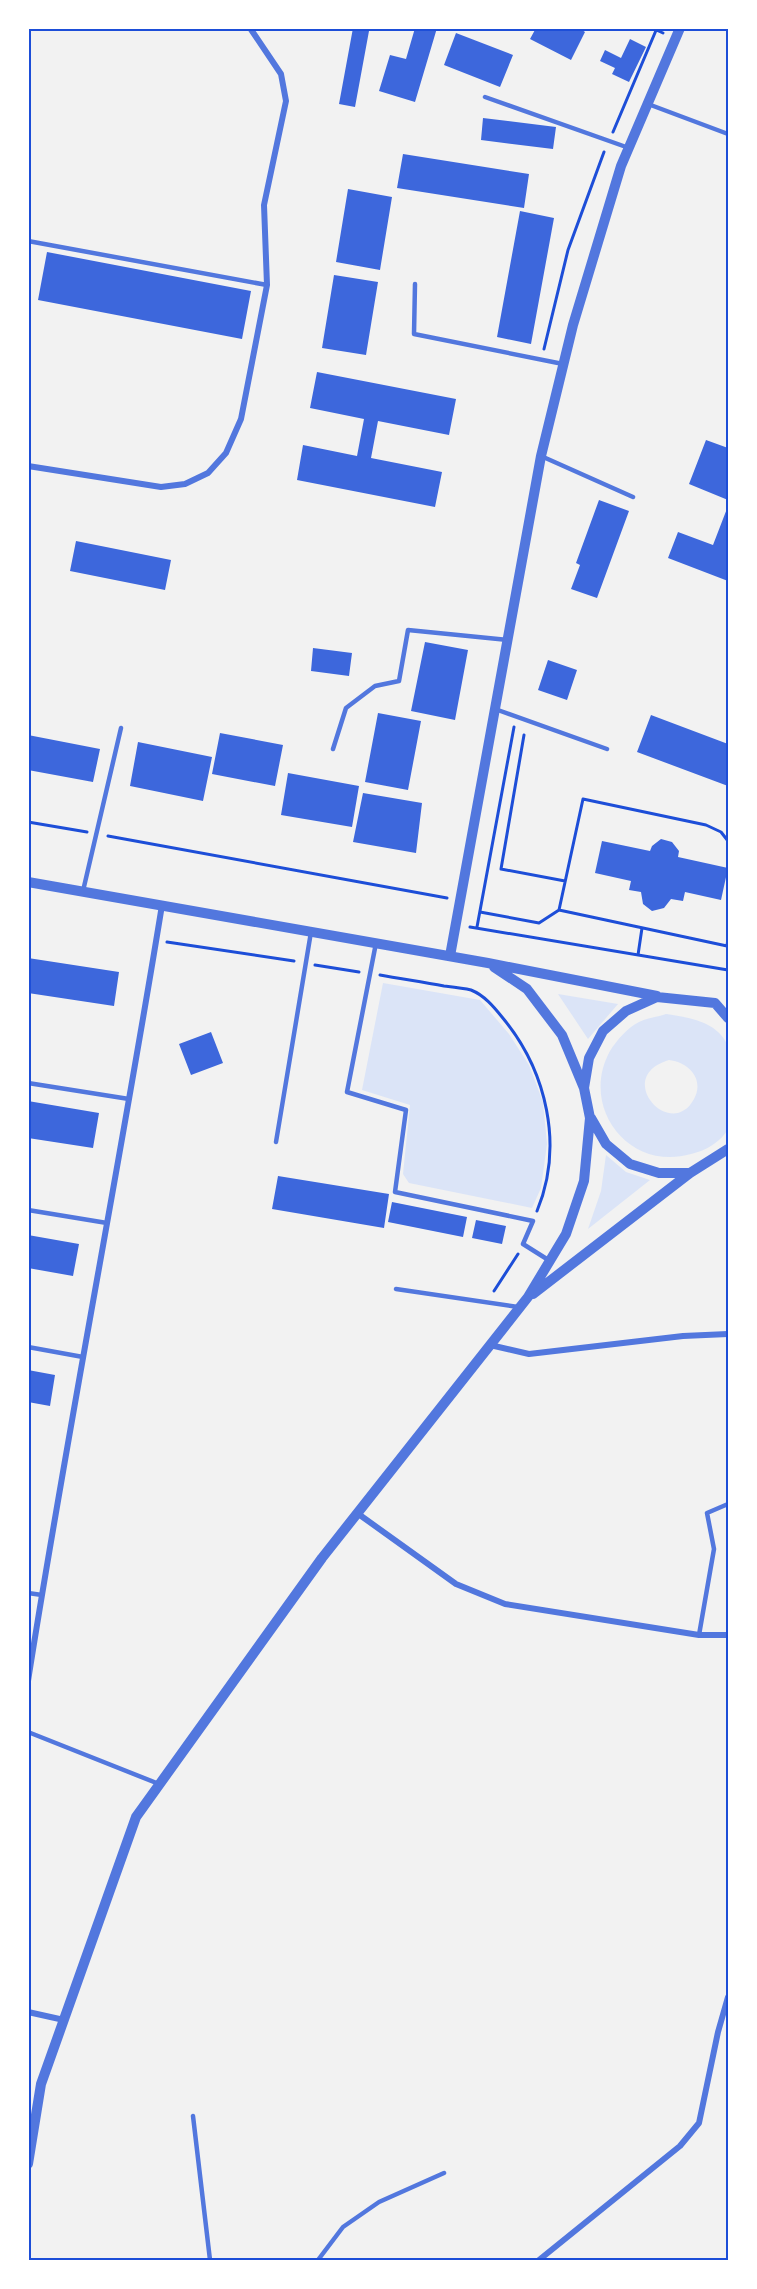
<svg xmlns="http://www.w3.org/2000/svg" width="757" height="2289" viewBox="0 0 757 2289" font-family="'PT Sans',sans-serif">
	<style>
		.green { fill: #dbe4f7; fill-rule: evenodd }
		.building { fill: #3d67dc }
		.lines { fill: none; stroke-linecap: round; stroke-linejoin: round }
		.path { stroke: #1d4ed8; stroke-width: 3 }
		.service { stroke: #5277de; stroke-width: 4.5 }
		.minor { stroke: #5277de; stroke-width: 6 }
		.tertiary { stroke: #5277de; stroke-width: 10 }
		.neatline { fill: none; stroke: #1d4ed8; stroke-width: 2 }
	</style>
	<rect width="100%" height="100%" fill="#f2f2f2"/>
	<!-- green -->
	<path class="green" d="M383,983L480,1000L509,1034L529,1065L543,1102L547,1144L541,1188L532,1208L409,1183L403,1174L410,1105L362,1090Z
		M558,994L618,1004L588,1039Z
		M666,1014C687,1017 716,1021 727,1044C731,1051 729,1116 728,1129C721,1142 705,1151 691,1154C629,1172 579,1107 610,1051C617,1040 627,1028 639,1022C647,1018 657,1017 666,1014ZM669,1060C688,1062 705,1079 694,1099C671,1142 612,1077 669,1060Z
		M606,1155L626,1172L650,1180L588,1229L601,1191Z"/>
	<!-- building -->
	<path class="building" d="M353,28L369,31L355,107L339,104Z
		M415,28H437L415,102L379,91L390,55L406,59Z
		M536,28H579L585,32L571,60L530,39Z
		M456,33L513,55L500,87L444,65Z
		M630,39L646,47L629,82L612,74L615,68L600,61L605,50L621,58Z
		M483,118L556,127L553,149L481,140Z
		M403,154L529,174L524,208L397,188Z
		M348,189L392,197L380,270L336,262Z
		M520,211L554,218L531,344L497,337Z
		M47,252L251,291L242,339L38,300Z
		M334,275L378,282L366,355L322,348Z
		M317,372L456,399L449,435L378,421L371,458L442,472L435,507L297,480L303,445L357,456L364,419L310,408Z
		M706,440L728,448V500L689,484Z
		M599,500L629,511L597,598L571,589L580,565L576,563Z
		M728,506V581L668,558L678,532L713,545Z
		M76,541L171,560L165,590L70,571Z
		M425,642L468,650L455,720L411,711Z
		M313,648L352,653L349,676L311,671Z
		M548,660L577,670L567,700L538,690Z
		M378,713L421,721L408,790L365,782Z
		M651,715L728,744V786L637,752Z
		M220,733L283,745L275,786L212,774Z
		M28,735L100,749L93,782L28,770Z
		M138,742L212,757L203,801L130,786Z
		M288,773L359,786L352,827L281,815Z
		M363,793L422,803L416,853L353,842Z
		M661,839L672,842L679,851L678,857L728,868L721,900L685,892L683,901L671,899L664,908L652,911L643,904L641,892L629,890L631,881L595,873L602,841L650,851L652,846Z
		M28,958L119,972L114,1006L28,993Z
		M211,1032L223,1063L191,1075L179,1044Z
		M28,1101L99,1113L93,1148L28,1138Z
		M278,1176L389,1194L384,1228L272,1209Z
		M392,1202L467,1217L463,1237L388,1222Z
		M476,1220L506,1226L502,1244L472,1238Z
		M28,1235L79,1244L73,1276L28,1268Z
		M28,1370L55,1375L50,1406L28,1402Z"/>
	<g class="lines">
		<!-- path -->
		<path class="path" d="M652,28L663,33
			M613,132L657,28
			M544,349L568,250L604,152
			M524,735L501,869L565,881
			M28,822L87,832
			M108,836L447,898
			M559,910L583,799L706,825L721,832L728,841
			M480,912L539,923L559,910L727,946L728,938
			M470,927L728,970
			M477,927L514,727
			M167,942L294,961
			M638,955L642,928
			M315,965L359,972
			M380,975C402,979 423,982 444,986C453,987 463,988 471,990C484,995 494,1007 502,1017C547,1071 564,1146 537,1211
			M494,1291L518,1254"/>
		<!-- service -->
		<path class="service" d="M485,97L629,148
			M648,104L728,134
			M28,241L267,285
			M415,284L414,334L563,364
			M541,456L633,497
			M495,709L607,749
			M333,749L346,708L375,686L399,681L408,630L508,640
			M83,891L121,728
			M376,943L347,1092L406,1110L395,1192L533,1221L523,1244L550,1261
			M28,1083L129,1099
			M276,1142L311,932
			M28,1210L107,1223
			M396,1289L518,1307
			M28,1347L83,1357
			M28,1593L42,1595
			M699,1635L714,1549L707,1513L728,1504
			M28,1732L159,1784
			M193,2116L210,2260
			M318,2260L343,2227L379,2202L444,2173"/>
		<!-- minor -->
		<path class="minor" d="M28,466L161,487L185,484L208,473L226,453L241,419L267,285L264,205L286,101L281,74L250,28
			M490,1345L529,1354L683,1336L728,1334
			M357,1513L456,1584L505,1604L699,1635H728
			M28,1681C69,1421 120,1164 162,905
			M28,2012L64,2020
			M539,2260L680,2146L699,2123L718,2032L728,1997"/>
		<!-- tertiary -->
		<path class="tertiary" d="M28,882L488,963L657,996
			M450,956L541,456L573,325L621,166L680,28
			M494,967L527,989L562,1035L584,1088
			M591,1118L606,1144L630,1164L659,1173H690L728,1149
			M533,1294L690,1173
			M28,2164L41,2084L136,1817L322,1558L528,1297L566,1234L584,1181L590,1118L584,1088L589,1058L603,1031L626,1011L657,997L715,1003L728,1018"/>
	</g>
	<!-- border -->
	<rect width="757" height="2289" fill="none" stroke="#ffffff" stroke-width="60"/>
	<rect x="30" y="30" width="697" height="2229" class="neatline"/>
</svg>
